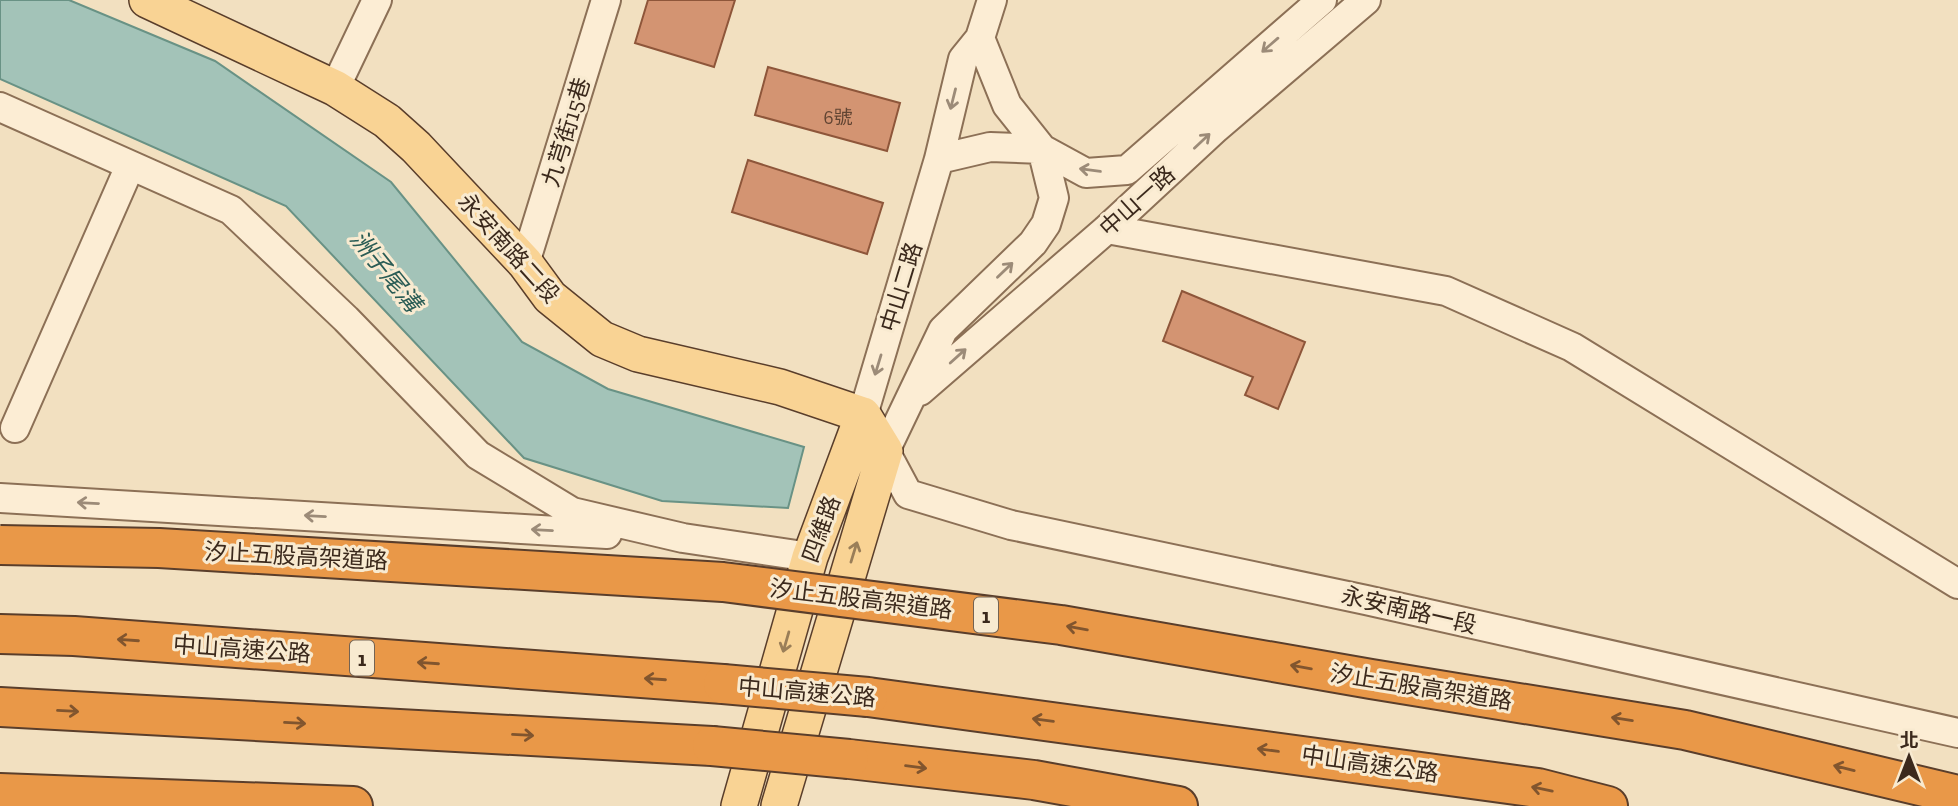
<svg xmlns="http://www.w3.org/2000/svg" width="1958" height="806" viewBox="0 0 1958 806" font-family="'Zilla Slab','Noto Sans TC',serif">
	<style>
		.water { fill: #a3c3b8; stroke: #699285; stroke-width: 2 }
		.building { fill: #d39472; stroke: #8e563a; stroke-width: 2 }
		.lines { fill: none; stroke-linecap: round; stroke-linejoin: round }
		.minor-casing { stroke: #8c7056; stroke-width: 32 }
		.major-casing { stroke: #5a3e2b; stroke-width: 38 }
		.highway-casing { stroke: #5a3e2b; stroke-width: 42 }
		.minor { stroke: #fcedd4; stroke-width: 28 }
		.major { stroke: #f9d394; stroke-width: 35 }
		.highway { stroke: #e99848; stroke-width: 38 }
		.highway-bridge-casing { stroke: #5a3e2b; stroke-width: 42; stroke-linecap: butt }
		.highway-bridge { stroke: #e99848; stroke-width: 38 }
		.oneway { stroke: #9c8b78 }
		.oneway2 { stroke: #9a7e58 }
		.oneway3 { stroke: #81552e }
		.labels { text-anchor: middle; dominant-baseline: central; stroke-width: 6; stroke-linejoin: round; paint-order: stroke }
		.number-label { font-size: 19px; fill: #614432 }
		.shield { fill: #f8ead0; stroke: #746352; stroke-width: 2 }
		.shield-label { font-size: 21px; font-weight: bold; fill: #3b291c }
		.street-label { font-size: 23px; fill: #3b291c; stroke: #f8ead0 }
		.water-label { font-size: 24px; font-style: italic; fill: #2a5c55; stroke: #f8ead0 }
	</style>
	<rect width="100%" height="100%" fill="#f2e0c0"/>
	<!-- water -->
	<path class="water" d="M0,0H69L215,61L391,182L522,342L608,389L804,447L788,508L662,501L524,458L286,206L0,79Z"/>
	<!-- building -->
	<path class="building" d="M648,0H735L714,67L635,43Z
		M768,67L900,103L887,151L755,115Z
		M748,160L883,203L867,254L732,212Z
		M1182,291L1305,342L1278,409L1245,395L1253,377L1163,341Z"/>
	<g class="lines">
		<!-- minor casing -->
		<g class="minor-casing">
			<path id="minor" d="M980,38L1007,105L1042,149L1086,173L1127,170L1322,0
				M335,88L377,0
				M0,107L231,210L346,319L478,455L572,512L683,538L810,557
				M1042,149L1054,198L1046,224L1033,243L943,330L885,451L908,494L1011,525L1366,600L1958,733
				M939,159L990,147L1042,149
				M1107,229L1446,291L1572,347L1958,584
				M525,263L606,0
				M920,391L1107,229L1216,128L1366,0
				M863,415L939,159L963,59L980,38L992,0
				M15,428L130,166
				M0,498L607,534"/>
		</g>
		<!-- major casing -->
		<g class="major-casing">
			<path id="major" d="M147,0L335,88L387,121L416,147L525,263L550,297L602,339L638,354L780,387L863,415L885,451L779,806
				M739,806L810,557L863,415"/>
		</g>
		<!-- highway casing -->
		<g class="highway-casing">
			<path id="highway" d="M0,634L74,636L723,684
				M868,697L1538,788L1608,806
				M0,707L712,746
				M849,759L1034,780L1178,806
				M0,793L353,806"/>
		</g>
		<!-- minor -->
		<use href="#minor" class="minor"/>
		<!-- major -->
		<use href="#major" class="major"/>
		<!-- highway -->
		<use href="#highway" class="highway"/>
		<!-- highway-bridge casing -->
		<g class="highway-bridge-casing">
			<path id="highway-bridge" d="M0,545L159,548L723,582L1061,625L1371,679L1685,730L1958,795
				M723,684L868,697
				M712,746L849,759"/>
		</g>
		<!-- highway-bridge -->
		<use href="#highway-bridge" class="highway-bridge"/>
	</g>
	<!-- one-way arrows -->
	<defs><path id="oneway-shaft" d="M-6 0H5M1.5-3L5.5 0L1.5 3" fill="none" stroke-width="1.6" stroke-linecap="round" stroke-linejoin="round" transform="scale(1.75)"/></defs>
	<g class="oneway">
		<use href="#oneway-shaft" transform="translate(1270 45) rotate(139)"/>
		<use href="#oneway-shaft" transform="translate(953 99) rotate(104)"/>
		<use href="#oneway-shaft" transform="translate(1202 141) rotate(-43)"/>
		<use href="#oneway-shaft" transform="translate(1090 170) rotate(-172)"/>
		<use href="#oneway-shaft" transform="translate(1005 270) rotate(-44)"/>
		<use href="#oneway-shaft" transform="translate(958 356) rotate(-42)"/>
		<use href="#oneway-shaft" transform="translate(878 365) rotate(107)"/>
		<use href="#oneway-shaft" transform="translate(88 503) rotate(-177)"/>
		<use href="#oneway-shaft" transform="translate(315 516) rotate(-177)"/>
		<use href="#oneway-shaft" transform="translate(542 530) rotate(-177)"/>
	</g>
	<g class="oneway2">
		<use href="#oneway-shaft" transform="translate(854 552) rotate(-73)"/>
		<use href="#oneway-shaft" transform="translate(786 642) rotate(106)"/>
	</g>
	<g class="oneway3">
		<use href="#oneway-shaft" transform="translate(1077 628) rotate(-170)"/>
		<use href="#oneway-shaft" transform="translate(128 640) rotate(-176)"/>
		<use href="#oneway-shaft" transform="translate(428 663) rotate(-176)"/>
		<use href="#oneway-shaft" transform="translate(1301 667) rotate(-170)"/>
		<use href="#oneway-shaft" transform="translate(655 679) rotate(-176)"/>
		<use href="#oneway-shaft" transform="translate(68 711) rotate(3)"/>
		<use href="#oneway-shaft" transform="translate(1622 719) rotate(-171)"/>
		<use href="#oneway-shaft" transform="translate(1043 720) rotate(-173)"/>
		<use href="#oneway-shaft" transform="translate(295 723) rotate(3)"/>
		<use href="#oneway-shaft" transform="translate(523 735) rotate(3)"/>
		<use href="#oneway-shaft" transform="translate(1268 750) rotate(-172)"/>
		<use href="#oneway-shaft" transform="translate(916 767) rotate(7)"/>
		<use href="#oneway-shaft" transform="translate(1844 768) rotate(-166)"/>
		<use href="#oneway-shaft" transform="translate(1542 789) rotate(-168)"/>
	</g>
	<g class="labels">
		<!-- number labels -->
		<g class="number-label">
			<text x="838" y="117">6號</text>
		</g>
		<!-- shield labels -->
		<g class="shield">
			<rect x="974" y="597.5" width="24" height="35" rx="5"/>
			<rect x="350" y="640.5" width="24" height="35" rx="5"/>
		</g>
		<g class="shield-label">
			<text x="986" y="615">1</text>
			<text x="362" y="658">1</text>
		</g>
		<!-- street labels -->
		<g class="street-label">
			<text transform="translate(566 132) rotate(-73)">九芎街15巷</text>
			<text transform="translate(1137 201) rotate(-42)">中山一路</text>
			<text transform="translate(509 248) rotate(48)">永安南路二段</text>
			<text transform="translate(901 287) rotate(-73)">中山二路</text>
			<text transform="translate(821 529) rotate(-70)">四維路</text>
			<text transform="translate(296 556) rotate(3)">汐止五股高架道路</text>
			<text transform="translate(861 599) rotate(7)">汐止五股高架道路</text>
			<text transform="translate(1409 610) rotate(13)">永安南路一段</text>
			<text transform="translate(242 649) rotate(4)">中山高速公路</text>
			<text transform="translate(1421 687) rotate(9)">汐止五股高架道路</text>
			<text transform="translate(807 692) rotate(5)">中山高速公路</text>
			<text transform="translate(1370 764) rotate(8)">中山高速公路</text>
		</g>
		<!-- water labels -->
		<g class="water-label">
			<text transform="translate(386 271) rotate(51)">洲子尾溝</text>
		</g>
	</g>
	<!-- north arrow -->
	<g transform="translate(1909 757)" stroke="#f8ead0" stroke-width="5" paint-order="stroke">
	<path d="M0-5L12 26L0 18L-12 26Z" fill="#3b291c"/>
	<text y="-10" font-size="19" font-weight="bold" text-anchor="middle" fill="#3b291c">北</text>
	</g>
</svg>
